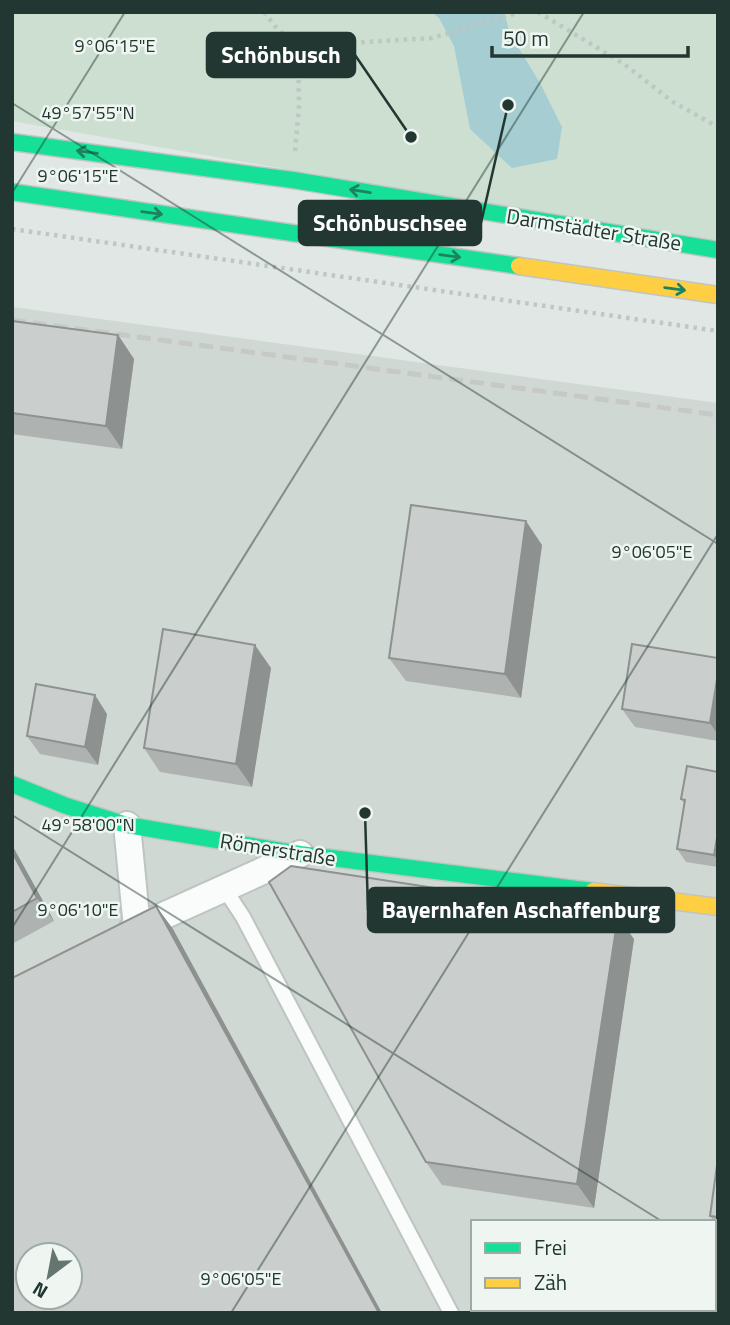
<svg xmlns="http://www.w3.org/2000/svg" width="730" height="1325" viewBox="0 0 730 1325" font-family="'Titillium Web',sans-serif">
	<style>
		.built { fill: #d0d8d4; fill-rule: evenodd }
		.green { fill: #ccdfd1 }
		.water { fill: #a5cdd2 }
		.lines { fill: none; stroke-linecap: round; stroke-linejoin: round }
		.lane-casing { stroke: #bec4c1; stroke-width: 18 }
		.street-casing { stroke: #bec4c1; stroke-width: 30 }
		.fast-casing { stroke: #bec5c2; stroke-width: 19 }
		.slow-casing { stroke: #bec5c2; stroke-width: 19 }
		.path { stroke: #bfc7c4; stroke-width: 4.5; stroke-dasharray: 3.5 5; stroke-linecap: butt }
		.lane { stroke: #fafbfb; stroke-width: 14 }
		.street { stroke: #fafbfb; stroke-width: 26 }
		.fast { stroke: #16e098; stroke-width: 16 }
		.slow { stroke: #ffcf43; stroke-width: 16 }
		.rail { stroke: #c6c9c8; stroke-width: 5; stroke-dasharray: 14 7; stroke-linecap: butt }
		.wall { fill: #aeb2b0 }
		.shaded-wall { fill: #8d9190 }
		.building { fill: #cacfcd; stroke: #8d9190; stroke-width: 2; fill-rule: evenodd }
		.oneway { stroke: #1d835f }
		.ticks { fill: none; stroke: #223731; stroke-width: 2; stroke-opacity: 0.45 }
		.labels { text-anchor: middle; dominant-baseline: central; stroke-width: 5; stroke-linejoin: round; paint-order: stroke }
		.street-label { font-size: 21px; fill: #223731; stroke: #eff6f2 }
		.ticks-label { font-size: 18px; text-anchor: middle; fill: #223731; stroke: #eff6f2; stroke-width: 5; stroke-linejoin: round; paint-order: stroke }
		.leader { fill: none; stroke: #223731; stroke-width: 2.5 }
		.callout-dot { fill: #223731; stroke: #eff6f2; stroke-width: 2.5 }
		.callout { fill: #223731; stroke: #223731; stroke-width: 2.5 }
		.callout-label { font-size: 23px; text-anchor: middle; font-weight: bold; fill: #fff }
	</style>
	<rect width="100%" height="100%" fill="#e1e7e4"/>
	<!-- built -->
	<path class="built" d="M12,307L718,403V1313H12ZM473,1222H714V1309H473ZM28,1255H70V1297H28Z"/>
	<!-- green -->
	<path class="green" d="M12,12H718V243L649,233L12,121Z"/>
	<!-- water -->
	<path class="water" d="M432,12H504L510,34L540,83L562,127L557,159L512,168L470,129L454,46L439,18Z"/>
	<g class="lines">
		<!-- lane casing -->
		<g class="lane-casing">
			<path id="lane" d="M224,888L243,917L451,1313
				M714,1291L718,1289
				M667,1313L674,1309"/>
		</g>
		<!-- street casing -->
		<g class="street-casing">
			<path id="street" d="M127,825L137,928
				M132,930L300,854"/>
		</g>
		<!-- fast casing -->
		<g class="fast-casing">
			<path id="fast" d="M12,142L293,180L718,250
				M12,192L519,266
				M12,784L64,805L127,825L300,854L593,891"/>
		</g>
		<!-- slow casing -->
		<g class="slow-casing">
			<path id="slow" d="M519,266L718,295
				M593,891L718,907"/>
		</g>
		<!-- path -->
		<path class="path" d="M264,12L278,30L298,44H332L432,38L520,12
			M538,12L624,64L673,102L718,127
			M295,151L299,107L298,44
			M12,229L718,331"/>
		<!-- lane -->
		<use href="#lane" class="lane"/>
		<!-- street -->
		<use href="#street" class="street"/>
		<!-- fast -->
		<use href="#fast" class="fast"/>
		<!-- slow -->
		<use href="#slow" class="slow"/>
		<!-- rail -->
		<path class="rail" d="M12,320L718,415"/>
	</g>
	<!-- wall -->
	<path class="wall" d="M12,321L118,335L134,359L122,449L12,434Z
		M542,545L521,698L406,681L389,658Z
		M718,658V741L635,727L622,709Z
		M271,668L252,787L160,772L144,748Z
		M107,714L98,765L40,754L27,736Z
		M718,772V867L686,862L677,849L684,804L681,799Z
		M12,845L54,921L12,944Z
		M634,939L594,1208L442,1185L426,1162Z
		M718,1158V1227L710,1216Z"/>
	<!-- shaded-wall -->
	<path class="shaded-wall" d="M118,335L134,359L122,449L106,426Z
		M526,521L542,545L521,698L505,674Z
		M255,645L271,668L252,787L236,764Z
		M718,673V735L710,723Z
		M95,695L107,714L98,765L85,747Z
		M718,832V861L714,855Z
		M12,845L54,921L37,898L12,852Z
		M156,906L173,929L382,1313H379Z
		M618,916L634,939L594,1208L577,1184Z"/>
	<!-- building -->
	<path class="building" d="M12,321L118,335L106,426L12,413Z
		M411,505L526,521L505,674L389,658Z
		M163,629L255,645L236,764L144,748Z
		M632,644L718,658V673L710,723L622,709Z
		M36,684L95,695L85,747L27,736Z
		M687,766L718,772V832L714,855L677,849L685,800L681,799Z
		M12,852L37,898L12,912Z
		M291,866L618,916L577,1184L426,1162L269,882Z
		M156,906L379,1313H12V978ZM28,1255H70V1297H28Z
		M718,1158V1217L710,1216Z"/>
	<!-- one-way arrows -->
	<defs><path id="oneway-shaft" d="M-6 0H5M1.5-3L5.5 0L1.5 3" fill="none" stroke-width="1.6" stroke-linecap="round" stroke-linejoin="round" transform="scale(1.75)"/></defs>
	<g class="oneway">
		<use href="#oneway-shaft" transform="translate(87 152) rotate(-172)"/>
		<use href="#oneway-shaft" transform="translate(360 191) rotate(-171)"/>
		<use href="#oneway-shaft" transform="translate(152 213) rotate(8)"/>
		<use href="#oneway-shaft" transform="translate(450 256) rotate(8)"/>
		<use href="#oneway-shaft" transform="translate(675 289) rotate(8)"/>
	</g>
	<!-- ticks -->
	<path class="ticks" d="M12,103L718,544M12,193L125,12M12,815L663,1222M12,928L584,12M714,1254L718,1256M714,1274L718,1269M231,1313L718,534M690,1313L692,1309"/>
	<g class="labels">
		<!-- street labels -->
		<g class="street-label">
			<text transform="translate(594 229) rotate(9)">Darmstädter Straße</text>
			<text transform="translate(278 849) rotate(9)">Römerstraße</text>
		</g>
	</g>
	<g class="ticks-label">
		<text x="115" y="52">9°06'15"E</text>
		<text x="88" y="119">49°57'55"N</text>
		<text x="78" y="182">9°06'15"E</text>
		<text x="652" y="558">9°06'05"E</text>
		<text x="88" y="831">49°58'00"N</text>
		<text x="78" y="916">9°06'10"E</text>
		<text x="241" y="1285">9°06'05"E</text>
	</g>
	<!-- callouts -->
	<path class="leader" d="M411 137L355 55M508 105L481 223M365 813L368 910"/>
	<g class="callout-dot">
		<circle cx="411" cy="137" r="7"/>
		<circle cx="508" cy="105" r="7"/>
		<circle cx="365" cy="813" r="7"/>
	</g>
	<g class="callout">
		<rect x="207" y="33" width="148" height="44" rx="7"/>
		<rect x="299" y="201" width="182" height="44" rx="7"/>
		<rect x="368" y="888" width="306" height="44" rx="7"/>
	</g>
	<g class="callout-label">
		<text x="281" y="63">Schönbusch</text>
		<text x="390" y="231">Schönbuschsee</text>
		<text x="521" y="918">Bayernhafen Aschaffenburg</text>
	</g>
	<!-- border -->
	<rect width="730" height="1325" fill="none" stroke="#223731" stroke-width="28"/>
	<!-- legend -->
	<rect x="471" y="1220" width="245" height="91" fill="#eff6f2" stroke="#9daaa5" stroke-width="2"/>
	<rect x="485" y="1243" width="35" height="10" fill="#16e098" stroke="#9daaa5" stroke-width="2"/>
	<text x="534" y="1255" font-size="21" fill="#223731">Frei</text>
	<rect x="485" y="1278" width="35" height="10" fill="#ffcf43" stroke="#9daaa5" stroke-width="2"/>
	<text x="534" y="1290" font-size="21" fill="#223731">Zäh</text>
	<!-- north arrow -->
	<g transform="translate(49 1276) rotate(212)"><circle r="33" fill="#eff6f2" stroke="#9daaa5" stroke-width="2"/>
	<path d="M0-5L12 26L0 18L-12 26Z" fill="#657570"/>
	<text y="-10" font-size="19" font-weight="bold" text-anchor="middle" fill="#223731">N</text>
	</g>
	<!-- scale -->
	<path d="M492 46v10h196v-10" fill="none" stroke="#223731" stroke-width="3.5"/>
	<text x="503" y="46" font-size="21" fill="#223731" stroke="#eff6f2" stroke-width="5" paint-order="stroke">50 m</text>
</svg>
